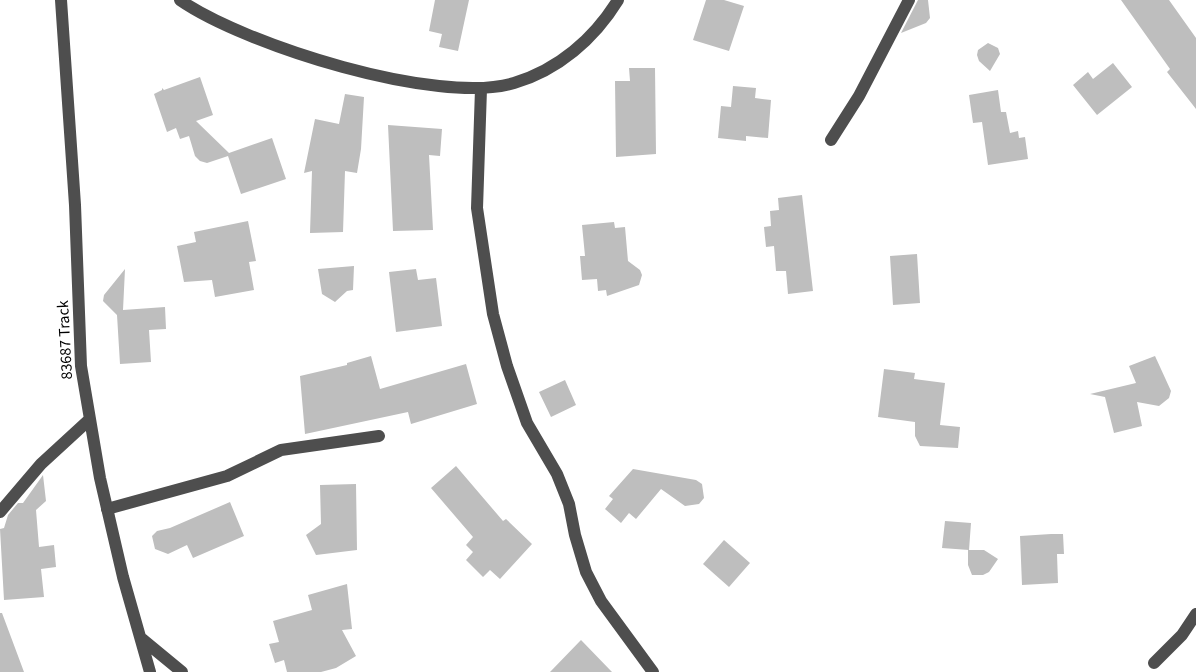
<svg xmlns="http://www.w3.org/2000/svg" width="1196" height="672" viewBox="0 0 1196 672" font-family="'Source Sans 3',sans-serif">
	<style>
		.building { fill: #bebebe }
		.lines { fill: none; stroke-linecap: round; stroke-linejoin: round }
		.service { stroke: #4e4e4e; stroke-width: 12 }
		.minor { stroke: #4e4e4e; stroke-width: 12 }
		.labels { text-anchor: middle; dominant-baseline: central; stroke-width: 4.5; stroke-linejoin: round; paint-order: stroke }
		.street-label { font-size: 16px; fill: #000; stroke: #fff }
	</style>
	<rect width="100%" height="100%" fill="#fff"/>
	<!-- building -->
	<path class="building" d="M435,0H469L458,51L439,47L442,34L429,31Z
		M706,0H724L744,6L729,51L693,40Z
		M918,0H928L930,18L926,23L901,33Z
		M1121,0H1169L1196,38V109L1167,72L1170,69Z
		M988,43L998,48L1000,54L990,71L979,61L977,55L978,50Z
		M1113,63L1132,87L1097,115L1073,85L1088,72L1093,79Z
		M629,68H655L656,154L616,157L615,81H630Z
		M200,77L213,115L196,121L229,153L272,138L286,179L241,194L228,156L207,163L200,161L195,156L189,136L180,139L176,128L167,132L154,94L162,90V88L164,90Z
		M733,86L756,88L755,98L771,100L768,138L746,136V141L718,138L721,106L731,107Z
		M998,90L1001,112H1006L1010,133L1018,131L1019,138L1025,137L1028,159L988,165L982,122L973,123L969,95Z
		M345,94L364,97L361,149L357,173L345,171L343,232L310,233L312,171L304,173L315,119L339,124Z
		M388,125L442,129L440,156L429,155L433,230L393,231Z
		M802,195L813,291L788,294L786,271H776L774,246L766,247L764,227L771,226L770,211L779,210L778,198Z
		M248,221L256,261L249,262L254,290L215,297L212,280L184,282L177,246L196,242L194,232Z
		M614,222L615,228L625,227L628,261L640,270L642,275L639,285L607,296L606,290L598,291L597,279L582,280L580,256H585L582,225Z
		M917,254L920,303L893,305L890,256Z
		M354,266L353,290L347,291L335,302L322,294L318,269Z
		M125,269L123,310L165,307L166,329L149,330L151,362L120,364L117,315L103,301L104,295Z
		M416,269L418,280L436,278L442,326L396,332L389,272Z
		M371,356L380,389L466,364L477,404L411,424L408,412L305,434L300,376L347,365V363Z
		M1155,356L1171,391L1169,398L1159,406L1137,402L1142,426L1114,433L1105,397L1090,394L1136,383L1129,366Z
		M884,369L915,373L914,379L945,383L940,425L960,427L958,448L920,446L915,436V422L878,417Z
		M565,380L576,405L551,417L539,392Z
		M456,466L503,521L506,519L532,544L500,579L490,570L483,577L466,560L473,552L466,545L473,537L431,488Z
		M633,469L696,480L702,484L704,498L699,504L685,506L661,489L636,519L629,513L621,523L605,509L613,499L609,496Z
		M43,475L46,501L36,510L39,547L54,545L56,567L41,569L44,597L4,600L0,529L4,528L8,515L18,503H23Z
		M356,484L357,550L316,555L306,535L321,524L320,485Z
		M230,502L244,536L193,558L187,545L168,554L155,549L152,536L157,531L170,528Z
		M945,521L971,523L969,550L942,548Z
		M1051,534H1063L1064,554H1057L1058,583L1022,585L1020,536Z
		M724,540L750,563L729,587L703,564Z
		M968,550H984L998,559L989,572L983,575H972L968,565Z
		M347,584L352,629L342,630L356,656L336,668L321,672H287L284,660L275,663L269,644L279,642L273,621L312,610L308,595Z
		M0,613H2L24,672H0Z
		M581,640L612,672H550Z"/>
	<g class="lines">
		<!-- service -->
		<path class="service" d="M831,140L859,96L909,0
			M107,509L227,476L281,450L379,436"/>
		<!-- minor -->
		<path class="minor" d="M61,0L75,205L81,366L100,478L123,577L150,672
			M180,0C245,45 438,106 514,83C558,70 594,39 618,0
			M481,89L477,208L493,314L507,366L527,423L557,474L569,504L575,535L586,572L601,601L653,672
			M0,512L41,464L90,419
			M142,639L182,672
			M1154,663L1182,635L1196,614"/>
	</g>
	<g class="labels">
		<!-- street labels -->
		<g class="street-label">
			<text transform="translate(65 340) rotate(-93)">83687 Track</text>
		</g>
	</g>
</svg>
